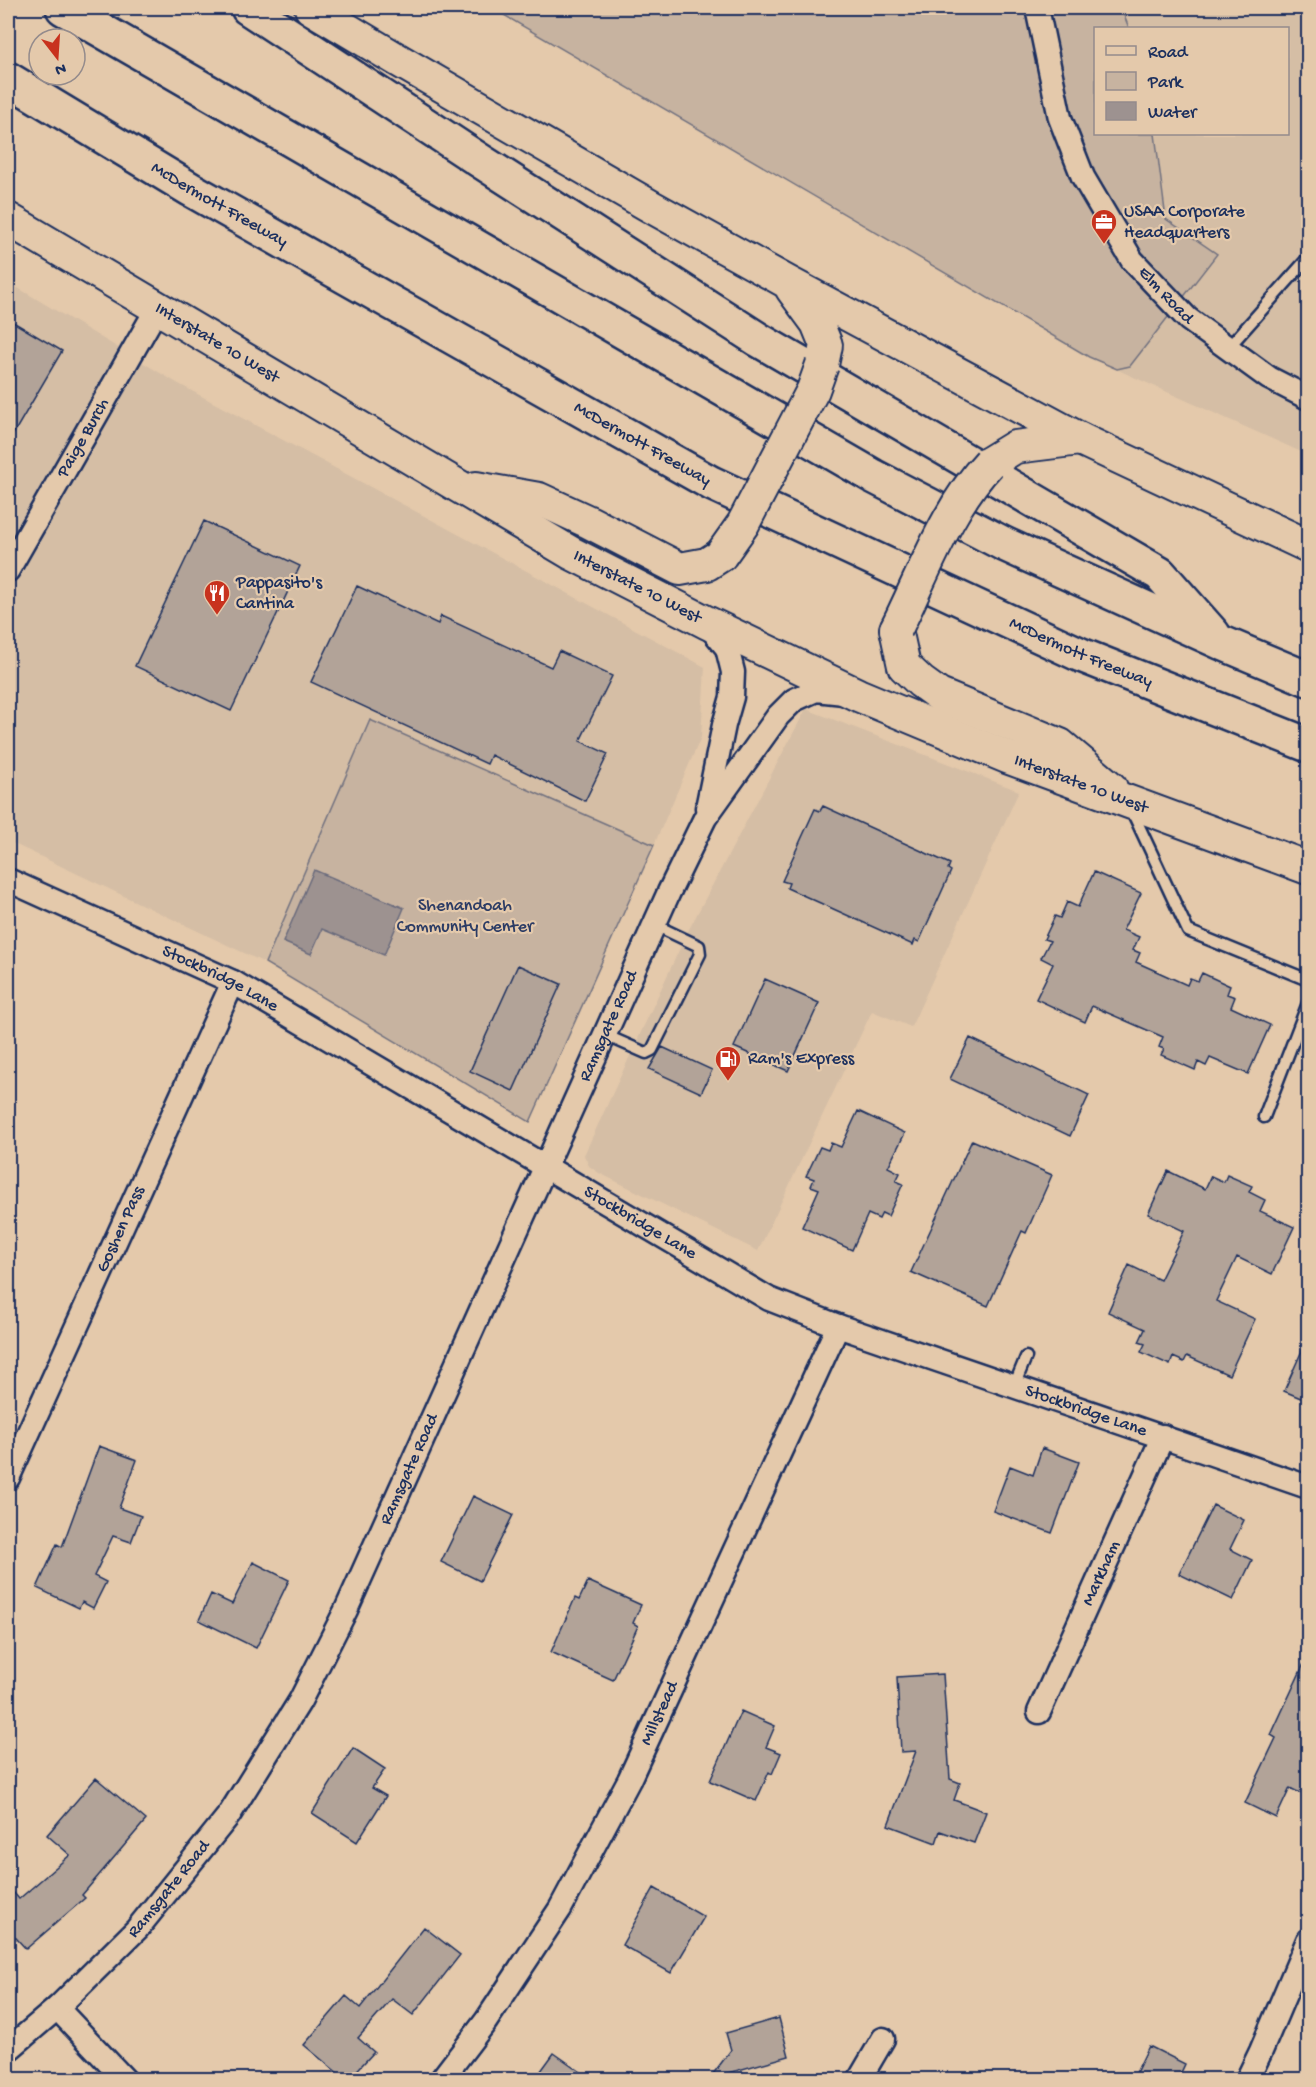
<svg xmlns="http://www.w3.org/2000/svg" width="1316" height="2087" viewBox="0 0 1316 2087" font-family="'Gochi Hand',sans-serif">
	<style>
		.built { fill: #d5bea5; fill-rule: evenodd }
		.green { fill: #c7b3a0; stroke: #71717f; stroke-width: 1.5 }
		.water { fill: #9d9290; stroke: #696a7c; stroke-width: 1.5 }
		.building { fill: #b2a398; stroke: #1b2f5e; stroke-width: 1.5 }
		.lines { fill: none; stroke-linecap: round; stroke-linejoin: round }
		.service-casing { stroke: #1b2f5e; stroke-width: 15 }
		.minor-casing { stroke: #1b2f5e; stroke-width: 27 }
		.secondary-casing { stroke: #1b2f5e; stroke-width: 36 }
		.motorway-casing { stroke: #1b2f5e; stroke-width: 38 }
		.service { stroke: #e4c9ab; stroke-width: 10 }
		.minor { stroke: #e4c9ab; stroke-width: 22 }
		.secondary { stroke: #e4c9ab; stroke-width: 32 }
		.motorway { stroke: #e4c9ab; stroke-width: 33 }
		.secondary-bridge-casing { stroke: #1b2f5e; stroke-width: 36; stroke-linecap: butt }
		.secondary-bridge { stroke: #e4c9ab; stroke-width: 32 }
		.labels { text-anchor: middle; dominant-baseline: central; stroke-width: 4.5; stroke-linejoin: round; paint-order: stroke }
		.street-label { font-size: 18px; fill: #1b2f5e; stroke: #e4c9ab }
		.poi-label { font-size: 18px; fill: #1b2f5e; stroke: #e4c9ab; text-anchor: start }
		.park-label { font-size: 18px; fill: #2c3c65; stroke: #e4c9ab }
	</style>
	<rect width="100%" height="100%" fill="#e4c9ab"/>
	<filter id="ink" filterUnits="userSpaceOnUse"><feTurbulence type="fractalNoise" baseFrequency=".0167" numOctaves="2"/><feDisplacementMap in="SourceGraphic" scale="12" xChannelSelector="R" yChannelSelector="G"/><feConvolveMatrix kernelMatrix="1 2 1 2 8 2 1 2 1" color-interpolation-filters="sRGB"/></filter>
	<g filter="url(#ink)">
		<!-- built -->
		<path class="built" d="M492,8H1308V455L1089,357ZM1096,28H1288V134H1096Z
			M8,282L177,383L705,667L701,737L654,845L370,720L265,963L8,841Z
			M806,709L1019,791L911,1027L872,1011L758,1251L599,1173L589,1166L584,1155L687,933Z"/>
		<!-- green -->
		<path class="green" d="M492,8H1121L1129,28H1096V134H1155L1166,219L1217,254L1130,366L1117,369L1089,357Z
			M370,720L654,845L530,1122L265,963Z"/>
		<!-- water -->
		<path class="water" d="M314,870L404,908L384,955L322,929L311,954L283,942Z"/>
		<!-- building -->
		<path class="building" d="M8,319L62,351L8,443Z
			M204,521L300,566L231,711L135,666Z
			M357,586L438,624L441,616L551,667L559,651L612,676L580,741L608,754L585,801L491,755L487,764L311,682Z
			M823,806L950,864L948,869L951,871L919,942L915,940L913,945L787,888L789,883L782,881L815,809L820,811Z
			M1094,872L1141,893L1123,930L1139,937L1133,950L1140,953L1136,962L1187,985L1190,978L1198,981L1202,973L1230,986L1227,994L1235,997L1231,1007L1270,1025L1248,1074L1210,1058L1206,1066L1198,1062L1195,1070L1161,1055L1164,1049L1159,1047L1163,1037L1092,1006L1085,1022L1036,999L1053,964L1041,958L1050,941L1044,939L1055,916L1060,918L1067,902L1078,907Z
			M518,965L561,984L513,1091L470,1071Z
			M765,979L819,1003L788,1071L734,1047Z
			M970,1038L1089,1095L1070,1136L950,1079Z
			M662,1047L712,1070L701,1093L649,1069Z
			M858,1111L905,1133L888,1167L900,1173L896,1181L903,1184L888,1216L882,1213L879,1219L868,1214L852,1250L802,1227L819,1189L811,1186L814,1179L806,1176L820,1147L828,1150L831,1143L841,1147Z
			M972,1140L1052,1175L1026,1233L1022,1231L988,1306L911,1272Z
			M1168,1171L1205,1189L1211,1176L1224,1182L1227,1175L1252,1186L1249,1192L1265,1200L1260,1211L1294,1227L1272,1274L1237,1257L1216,1301L1255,1319L1229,1375L1187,1356L1184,1362L1173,1357L1170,1365L1141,1352L1145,1344L1139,1342L1145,1329L1108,1312L1129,1265L1160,1280L1184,1231L1148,1214Z
			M1308,1337V1401L1284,1391Z
			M99,1446L137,1460L119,1508L141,1516L131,1542L113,1536L94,1576L106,1582L93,1608L82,1602L79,1608L37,1588L57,1544L62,1547Z
			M1042,1448L1079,1462L1052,1533L993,1511L1010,1466L1033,1475Z
			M473,1496L513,1515L480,1581L441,1562Z
			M1213,1505L1244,1520L1230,1549L1252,1560L1233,1600L1179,1574Z
			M253,1562L289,1580L256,1648L199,1620L211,1594L232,1604Z
			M588,1581L641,1605L633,1623L638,1626L613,1680L551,1652L575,1598L579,1600Z
			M1308,1655V1797L1290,1788L1276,1818L1245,1803L1276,1738L1271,1735Z
			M943,1674L950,1779L960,1783L954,1800L986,1812L974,1843L940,1831L936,1843L888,1825L916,1751L901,1752L897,1677Z
			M741,1711L775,1726L766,1747L781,1753L772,1774L769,1772L756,1801L710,1781Z
			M353,1748L385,1769L372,1788L386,1796L357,1842L312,1813Z
			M96,1778L146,1820L82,1895L85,1898L26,1949L8,1929V1886L19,1899L70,1855L47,1835Z
			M654,1888L704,1917L671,1973L622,1945Z
			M424,1927L460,1955L413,2015L392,1999L358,2038L374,2052L349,2079H345L304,2045L346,1996L360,2008Z
			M779,2018L789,2056L710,2078L731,2050L726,2033Z
			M1149,2046L1185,2064L1178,2079H1133Z
			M554,2053L591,2079H535Z"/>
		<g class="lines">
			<!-- service casing -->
			<g class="service-casing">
				<path id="service" d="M1228,348L1308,258
					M1131,809L1188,931L1308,980
					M605,1035L646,1053L652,1050L700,954L699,946L655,925
					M1264,1117L1308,1003
					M1014,1386L1026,1357"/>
			</g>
			<!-- minor casing -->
			<g class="minor-casing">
				<g id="minor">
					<path id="s1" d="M1037,8L1060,118L1083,177L1132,260L1188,319L1269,378L1308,398"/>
					<path id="s2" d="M8,570L158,307"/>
					<path d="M707,808L724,725L732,697L733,672L727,648L709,626"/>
					<path id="s3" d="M8,880L233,982L769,1299L838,1326L1308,1487"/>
					<path id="s4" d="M8,1478L233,982"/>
					<path id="s5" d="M1039,1712L1163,1436"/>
					<path d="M57,2008L125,2080"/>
					<path id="s6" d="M8,2050L57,2008L137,1929L229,1815L300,1701L346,1610L669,892L705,818L778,716L794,700L816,690L844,693"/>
					<path id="s7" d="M441,2080L486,2021L560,1909L629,1780L838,1326"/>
					<path d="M859,2080L883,2039"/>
					<path d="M1247,2080L1261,2051L1308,1940"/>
				</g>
			</g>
			<!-- secondary casing -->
			<g class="secondary-casing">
				<g id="secondary">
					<path d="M311,8L398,60L650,206L787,282L1080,439L1308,546"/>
					<path id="s8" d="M8,219L571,553L706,622L858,695L1007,757L1308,868"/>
					<path d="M792,289L817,323L826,345L822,365"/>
					<path d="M989,463L1015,447L1080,439"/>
					<path d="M476,488L539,499L589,522L680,569L707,564L721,555"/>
					<path d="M896,629L904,666L921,682L939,695L1060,745L1111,788"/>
				</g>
			</g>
			<!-- motorway casing -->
			<g class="motorway-casing">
				<g id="motorway">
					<path d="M63,8L873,476L1004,544L1220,642L1308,679"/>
					<path d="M248,8L479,160L759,340L1160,574L1213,634"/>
					<path id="s9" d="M8,79L190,189L711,483L1081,655L1308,745"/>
				</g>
			</g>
			<!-- service -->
			<use href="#service" class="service"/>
			<!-- minor -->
			<use href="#minor" class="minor"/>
			<!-- secondary -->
			<use href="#secondary" class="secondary"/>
			<!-- motorway -->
			<use href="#motorway" class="motorway"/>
			<!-- secondary-bridge casing -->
			<g class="secondary-bridge-casing">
				<path id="secondary-bridge" d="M721,555L743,524L813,390L822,365
					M896,629C923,575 948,506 989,463"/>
			</g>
			<!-- secondary-bridge -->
			<use href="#secondary-bridge" class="secondary-bridge"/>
		</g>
	</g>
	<!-- icons -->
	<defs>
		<g id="office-pin" transform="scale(1.35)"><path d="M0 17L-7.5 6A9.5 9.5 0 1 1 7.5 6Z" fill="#c8321e" stroke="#e4c9ab"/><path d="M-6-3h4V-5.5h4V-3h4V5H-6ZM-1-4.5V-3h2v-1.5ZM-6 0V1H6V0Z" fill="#fff"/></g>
		<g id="restaurant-pin" transform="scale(1.35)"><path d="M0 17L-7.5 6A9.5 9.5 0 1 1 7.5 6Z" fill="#c8321e" stroke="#e4c9ab"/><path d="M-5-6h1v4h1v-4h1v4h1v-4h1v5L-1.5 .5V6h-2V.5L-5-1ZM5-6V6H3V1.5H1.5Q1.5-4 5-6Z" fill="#fff"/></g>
		<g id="fuel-pin" transform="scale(1.35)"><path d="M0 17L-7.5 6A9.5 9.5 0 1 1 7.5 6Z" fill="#c8321e" stroke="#e4c9ab"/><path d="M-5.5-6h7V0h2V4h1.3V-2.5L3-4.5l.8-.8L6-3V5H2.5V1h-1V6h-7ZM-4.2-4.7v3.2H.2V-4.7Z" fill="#fff"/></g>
	</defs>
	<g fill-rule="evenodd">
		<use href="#office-pin" x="1104" y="222"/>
		<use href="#restaurant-pin" x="217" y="593"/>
		<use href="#fuel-pin" x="728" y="1059"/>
	</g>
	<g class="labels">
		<!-- street labels -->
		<g class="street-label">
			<text stroke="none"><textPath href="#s9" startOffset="246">McDermott Freeway</textPath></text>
			<text stroke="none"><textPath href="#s1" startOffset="321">Elm Road</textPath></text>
			<text stroke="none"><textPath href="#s8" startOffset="243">Interstate 10 West</textPath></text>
			<text stroke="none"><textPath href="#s2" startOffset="152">Paige Burch</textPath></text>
			<text stroke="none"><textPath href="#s9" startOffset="732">McDermott Freeway</textPath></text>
			<text stroke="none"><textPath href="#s8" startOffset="729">Interstate 10 West</textPath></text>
			<text stroke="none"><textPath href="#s9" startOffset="1218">McDermott Freeway</textPath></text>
			<text stroke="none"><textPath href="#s8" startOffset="1215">Interstate 10 West</textPath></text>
			<text stroke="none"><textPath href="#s3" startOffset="234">Stockbridge Lane</textPath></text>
			<text stroke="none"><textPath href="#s6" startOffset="1200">Ramsgate Road</textPath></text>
			<text stroke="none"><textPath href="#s3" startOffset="720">Stockbridge Lane</textPath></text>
			<text stroke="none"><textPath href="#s4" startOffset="273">Goshen Pass</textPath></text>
			<text stroke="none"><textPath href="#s3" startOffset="1206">Stockbridge Lane</textPath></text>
			<text stroke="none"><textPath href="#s6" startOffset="714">Ramsgate Road</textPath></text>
			<text stroke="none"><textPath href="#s5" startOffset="152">Markham</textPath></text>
			<text stroke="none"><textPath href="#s7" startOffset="428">Millstead</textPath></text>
			<text stroke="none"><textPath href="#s6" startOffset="228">Ramsgate Road</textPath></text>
		</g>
		<!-- poi labels -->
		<g class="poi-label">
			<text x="1124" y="212">USAA Corporate<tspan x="1124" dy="21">Headquarters</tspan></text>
			<text x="236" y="583">Pappasito's<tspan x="236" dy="21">Cantina</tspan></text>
			<text x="748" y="1059">Ram's Express</text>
		</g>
		<!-- park labels -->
		<g class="park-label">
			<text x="465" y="906">Shenandoah<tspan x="465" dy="21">Community Center</tspan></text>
		</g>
	</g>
	<!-- margin -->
	<rect width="1316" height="2087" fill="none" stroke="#e4c9ab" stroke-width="30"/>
	<rect x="15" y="15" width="1286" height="2057" fill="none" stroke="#1b2f5e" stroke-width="2" filter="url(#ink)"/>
	<!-- legend -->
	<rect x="1094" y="27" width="195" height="108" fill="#e4c9ab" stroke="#948b8c" stroke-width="1.5"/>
	<rect x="1106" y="46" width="30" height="9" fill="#e4c9ab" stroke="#948b8c" stroke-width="1.5"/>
	<text x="1148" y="57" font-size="18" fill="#1b2f5e">Road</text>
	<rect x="1106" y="72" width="30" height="18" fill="#c7b3a0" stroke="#948b8c" stroke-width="1.5"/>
	<text x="1148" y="87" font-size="18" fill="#1b2f5e">Park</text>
	<rect x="1106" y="102" width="30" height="18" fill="#9d9290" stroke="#948b8c" stroke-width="1.5"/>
	<text x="1148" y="117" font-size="18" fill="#1b2f5e">Water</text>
	<!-- north arrow -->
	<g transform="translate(57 57) rotate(163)"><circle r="28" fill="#e4c9ab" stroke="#948b8c" stroke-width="1.5"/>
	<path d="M0-4.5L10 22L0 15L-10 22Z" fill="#c8321e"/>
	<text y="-9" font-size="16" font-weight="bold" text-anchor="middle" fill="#1b2f5e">N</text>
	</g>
</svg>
